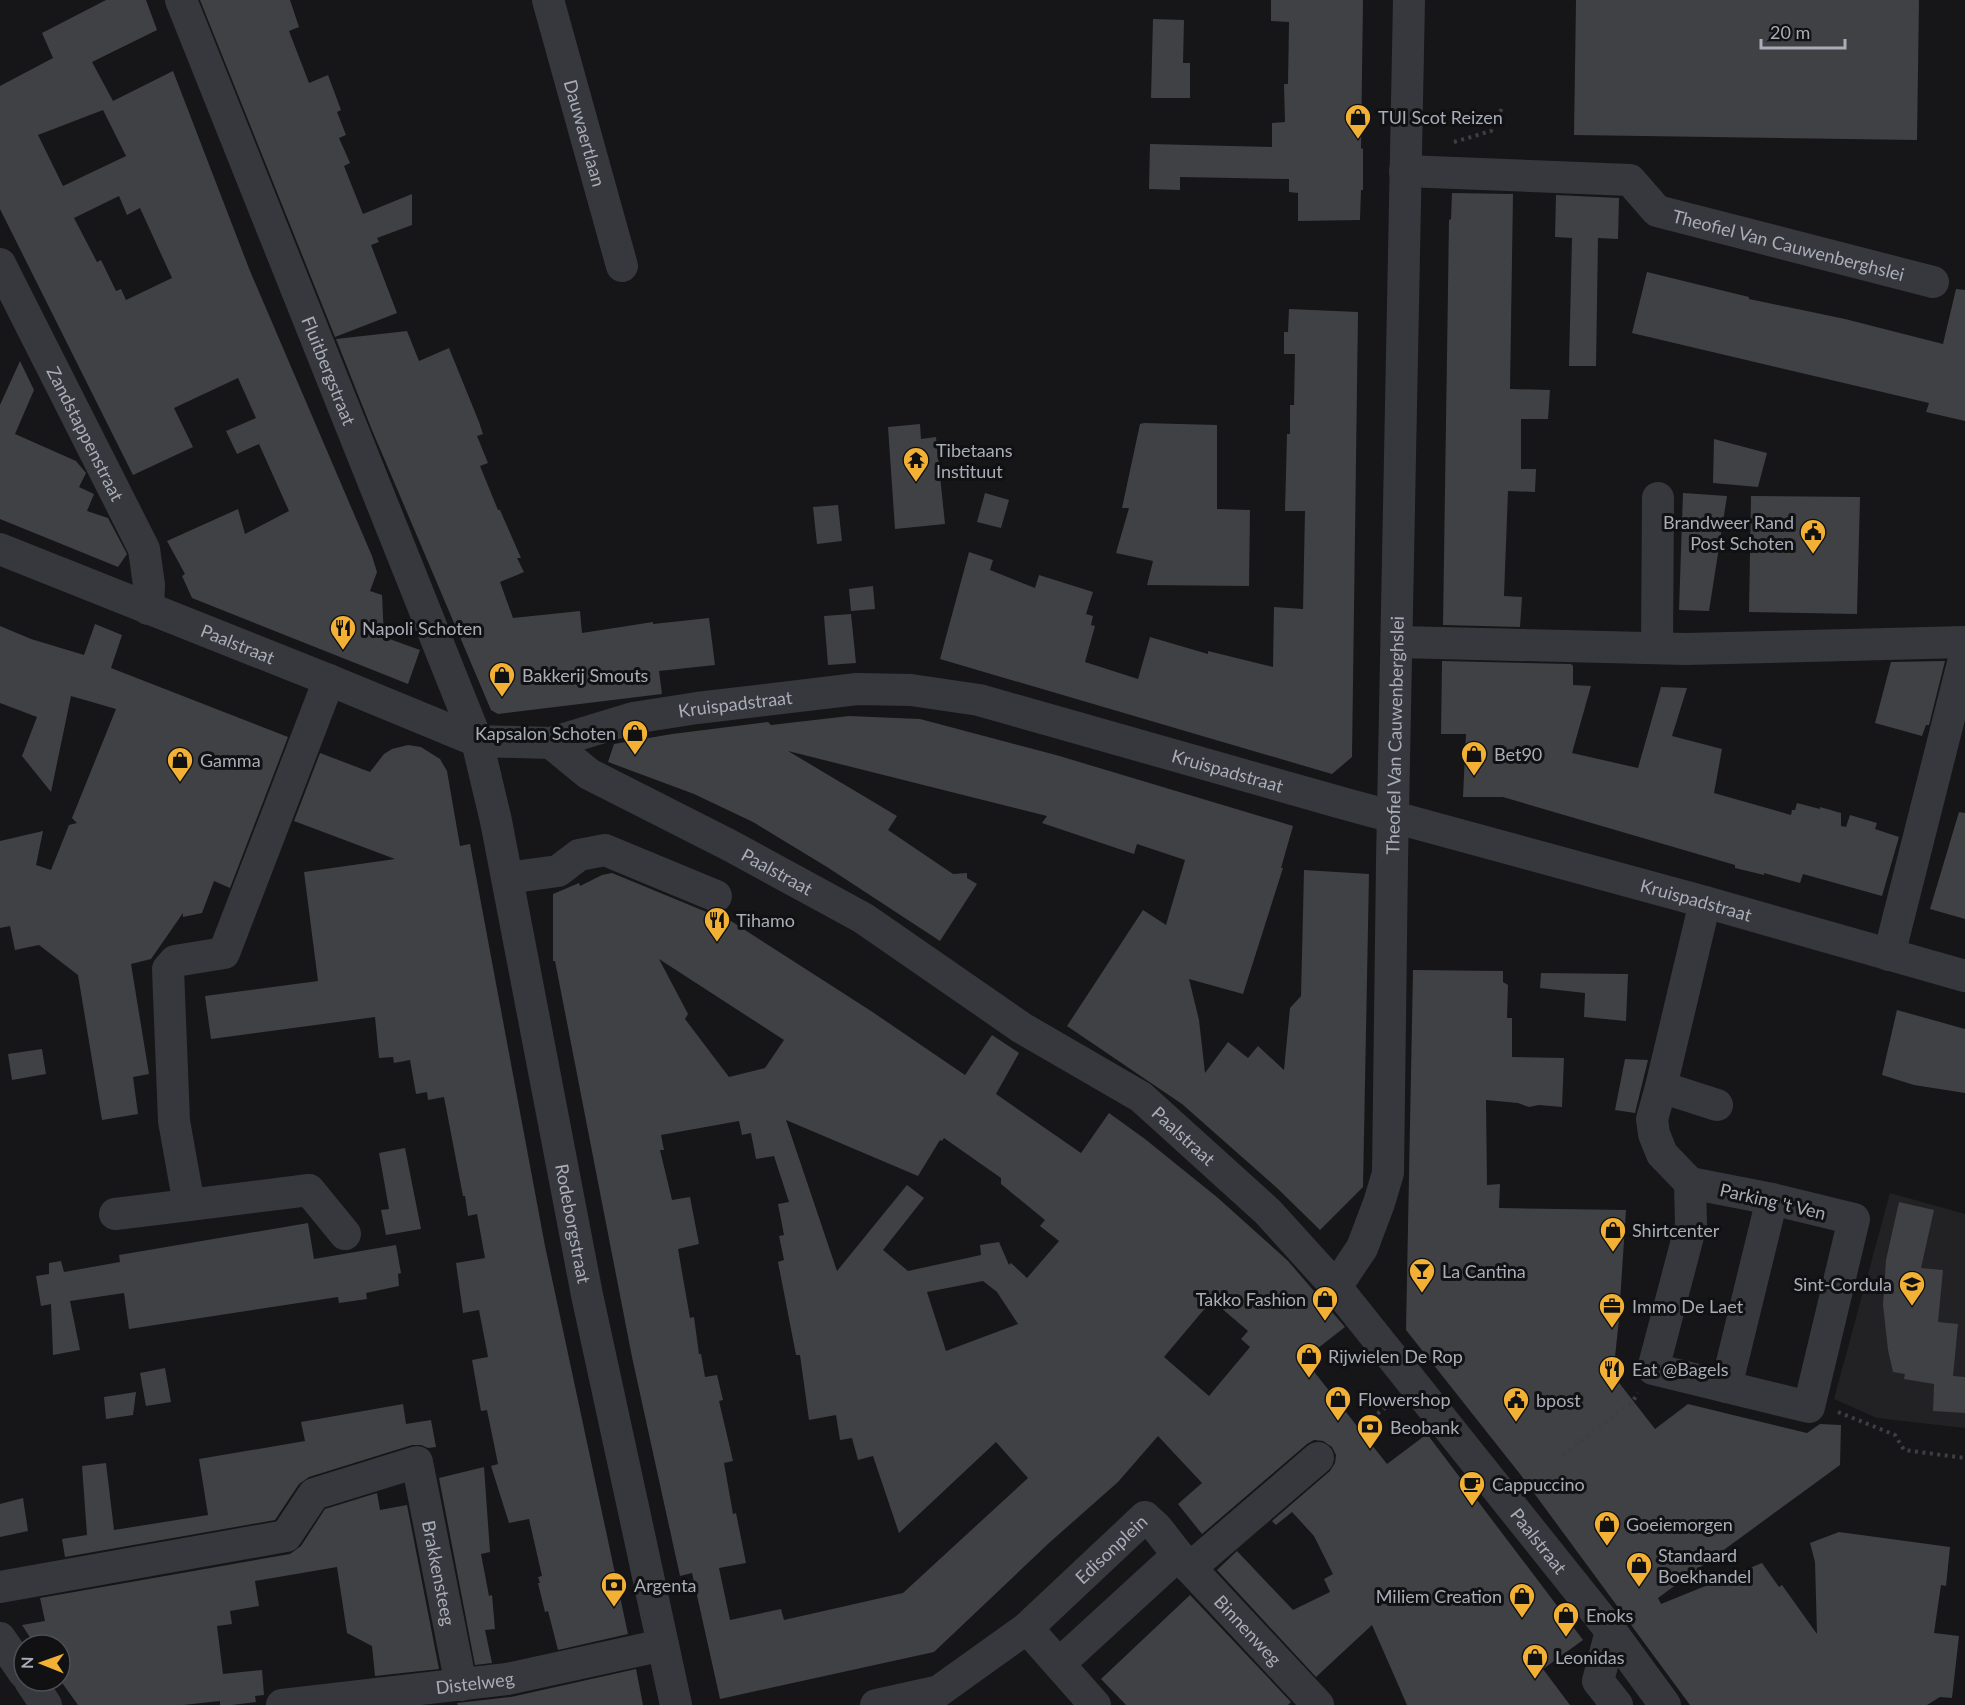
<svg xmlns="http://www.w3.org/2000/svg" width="1965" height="1705" viewBox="0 0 1965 1705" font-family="Lato,sans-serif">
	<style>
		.built { fill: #222225 }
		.building { fill: #404145; fill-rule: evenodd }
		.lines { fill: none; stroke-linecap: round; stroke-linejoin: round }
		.path { stroke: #3d3f44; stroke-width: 4; stroke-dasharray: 3 4.5; stroke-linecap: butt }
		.minor { stroke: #37383d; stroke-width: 32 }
		.labels { text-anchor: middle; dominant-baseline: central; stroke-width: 6; stroke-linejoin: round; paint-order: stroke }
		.poi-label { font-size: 18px; fill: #a8adb8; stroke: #111113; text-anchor: start }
		.street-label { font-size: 18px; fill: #a8adb8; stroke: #111113 }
	</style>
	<rect width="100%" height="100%" fill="#161618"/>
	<!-- built -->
	<path class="built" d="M1890,1193L1965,1214V1428L1877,1418L1834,1399Z"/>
	<!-- building -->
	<path class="building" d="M106,0H146L157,30L92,62L113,101L173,71L250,271L372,556L377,572L370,591L382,595L384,637L420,650L408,684L192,598L182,576L185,574L167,541L238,509L245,534L289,511L259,444L237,454L226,431L256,418L238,378L174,408L193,447L133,475L0,209V86L53,58L42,33ZM103,110L126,156L63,186L38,135ZM119,196L127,215L140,208L172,278L126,300L121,289L116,291L101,260L97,262L74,218Z
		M200,0H290L299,27L289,31L309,83L328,75L341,110L337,112L346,135L339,138L350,163L344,166L363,214L412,194V225L377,238L379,242L371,245L397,313L335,337Z
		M1271,0H1363L1361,148L1363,149V190H1361L1360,220L1298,221V193L1289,192V179L1180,177V190L1149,189L1150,144L1272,147V123L1285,122L1284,84H1288L1289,22L1271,21Z
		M1576,0H1919L1917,140L1574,135Z
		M1153,19L1184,20L1183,63H1190V98H1151Z
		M1452,193L1513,194L1510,389L1550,390L1548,419H1521V469H1536L1535,492L1508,491L1504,596L1522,597L1520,627L1443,625L1449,220L1451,219Z
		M1556,195L1619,198L1618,239L1598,238L1596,366H1569L1572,238L1555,237Z
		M1647,272L1749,297V299L1845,319L1943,344L1956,289L1965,290V421L1926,412L1929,403L1632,333Z
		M1289,309L1358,312L1352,757L1332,774L940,659L969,552L993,560L990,570L1035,588L1039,575L1093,592L1086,614L1093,616L1091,625L1095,626L1085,662L1138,679L1150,637L1208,654V651L1273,667L1274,607L1303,609L1305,511H1285L1287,434H1290V405H1294L1295,354H1284V332H1288Z
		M407,331L419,361L449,348L479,422L483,434L477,436L488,463L480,466L498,510H500L521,558H517L524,572L500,582L513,618L580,611L582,633L653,622V624L709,618L715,665L659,671L662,694L498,714L491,710L372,430L336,339Z
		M20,361L34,390L15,434L76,461L86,473L79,487L94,494L87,511L108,518L127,554L118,567L0,519V405Z
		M1144,423L1217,425V509L1250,510L1249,586L1147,585L1153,561L1116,553L1129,508H1122L1140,424Z
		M920,424L921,439L936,437L945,524L895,529L888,427Z
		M1714,439L1767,453L1758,487L1713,483Z
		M985,493L1009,500L1001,528L977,522Z
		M1683,493L1727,496L1709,611L1679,610Z
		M1751,496L1860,497L1857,614L1749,612Z
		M838,505L842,541L817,544L813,507Z
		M873,586L875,609L851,611L849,589Z
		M851,614L856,663L828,665L824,616Z
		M95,624L122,635L111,668L288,737L230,888L214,881L202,913L183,917V913L151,959L131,964L149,1074L133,1077L138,1114L102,1120L78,975L39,945L15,950L10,926L0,928V841L43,831L36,865L51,870L69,825L77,823L72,818L116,709L71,696L51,792L22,756L37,717L0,703V626L31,639L84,655Z
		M1442,661L1571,664L1573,666V685L1591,686L1572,753L1638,768L1661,687L1687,688L1672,736L1722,749L1714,793L1791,815L1792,810H1795L1797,803L1820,809V807L1841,813V826L1846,827L1850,815L1877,823L1875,829L1899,837L1882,896L1803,874L1800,883L1764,873V875L1735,868V865L1503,797H1463L1466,734H1441Z
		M1945,661L1929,725H1926L1922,736L1875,723L1891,662Z
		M849,716L920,719L1056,755L1293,826L1281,868H1283L1243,994L1189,979L1199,1020L1205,1073L1228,1042L1248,1058L1258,1046L1284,1070L1290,1008L1301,996L1304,870L1369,874L1363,1187L1320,1230L1276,1187L1182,1104L1067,1026L1143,910L1166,925L1185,860L1137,844L1134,854L1042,823L1047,816L788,751L897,816L888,830L953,874L967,873V878L977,884L940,941L827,867L753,822L694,794L608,762L614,744L672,734L768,722L771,725Z
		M408,745L421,747L440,759L447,771L460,846L470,844L545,1246L628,1634L558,1650L548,1611L545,1612L538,1583H540L538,1577L542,1576L529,1519L509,1523L491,1466L498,1464L487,1410L481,1411L472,1360L488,1357L479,1310L463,1313L456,1263L485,1258L477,1214L468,1216L465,1196H463L444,1097L428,1100L427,1092L416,1094L410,1060L394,1063L393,1057L379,1058L375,1017L211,1039L205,996L318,981L304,872L395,859L294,821L320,753L370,772L384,754L392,749Z
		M1959,812L1965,813V919L1930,909Z
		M612,873L709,913L720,914L871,1011L965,1075L992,1035L1019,1053L996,1094L1081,1153L1109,1113L1145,1139L1218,1198L1288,1261L1345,1327L1304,1359L1387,1464L1427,1434L1583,1640L1543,1669L1570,1705H1407L1372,1625L1316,1677L1217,1570L1237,1551L1293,1610L1330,1592L1324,1579L1333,1574L1314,1536L1292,1512L1276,1525L1272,1521L1330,1471L1335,1463L1336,1455L1332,1447L1323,1441L1314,1440L1307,1444L1202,1534L1178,1504L1202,1483L1158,1436L1118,1482L1049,1543L934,1652L720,1699L692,1573L680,1576L632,1357L555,961H553V894L579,883L580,886L602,875ZM659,959L784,1040L765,1068L729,1077L685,1019L688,1014ZM786,1120L918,1176L940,1140L942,1141L944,1138L1001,1178V1184L1045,1220L1040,1226L1059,1241L1027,1278L1011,1263L1009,1265L999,1242L980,1245L981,1255L908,1271L883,1250L924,1198L907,1185L837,1271ZM739,1121L742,1135L751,1133L756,1159L774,1156L789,1202L778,1204L784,1235L779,1236L784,1260L778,1262L796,1355H800L809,1420L836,1415L840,1440L852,1438L858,1460L873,1456L899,1533L996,1442L1028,1478L903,1593L784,1620L781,1609L730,1620L719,1568L746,1563L736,1513L733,1514L724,1463L733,1461L719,1401L723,1400L717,1375L705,1377L701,1354H699L694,1317L690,1318L678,1249L699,1244L690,1197L672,1200L660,1150H664L661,1135ZM983,1281L997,1292L1018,1324L946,1351L927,1292ZM1212,1300L1248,1331L1241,1339L1250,1347L1209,1396L1164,1357Z
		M1413,970L1503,971V982L1508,985L1507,1018H1512V1057L1564,1058L1562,1107L1539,1105L1529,1107L1518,1103L1486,1100L1487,1185L1500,1184L1499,1208L1626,1210L1620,1302L1621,1301L1613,1375L1655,1429L1688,1404L1807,1433L1820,1424L1841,1425L1840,1465L1658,1598L1661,1604L1762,1563L1779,1587L1782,1585L1817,1634L1815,1562L1810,1543L1839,1532L1950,1547L1946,1586L1941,1585L1934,1633L1959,1636L1952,1698L1940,1697L1927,1705H1690L1520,1474L1406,1330Z
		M1541,973L1628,974L1626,1021L1584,1017L1585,993L1540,988Z
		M1897,1010L1965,1029V1093L1914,1085L1882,1075Z
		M42,1049L46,1074L12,1080L8,1054Z
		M1625,1059L1648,1060L1635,1113L1615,1110Z
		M405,1148L421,1229L386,1235L381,1210L389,1209L379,1153Z
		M1899,1202L1934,1210L1921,1268L1943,1270L1938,1322L1958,1324L1953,1376L1965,1377V1413L1933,1411L1934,1384L1904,1379L1905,1374L1893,1372L1888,1350L1883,1305L1886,1260Z
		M308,1223L314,1259L396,1245L401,1273L398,1274L399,1286L366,1293L367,1299L339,1303L338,1297L129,1329L124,1293L70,1301L80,1350L53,1355L51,1304L41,1306L36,1276L49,1274V1263L61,1261L64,1272L120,1262L119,1255Z
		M165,1368L171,1402L146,1406L140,1373Z
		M136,1392L133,1415L106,1419L104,1397Z
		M403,1404L406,1424L431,1420L436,1447L428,1448L421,1445H412L309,1477L299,1484L275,1520L65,1557L62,1539L87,1535L82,1466L106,1463L114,1530L208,1515L199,1459L305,1441L301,1422Z
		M484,1467L490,1552L481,1554L489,1596L492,1595L495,1629L485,1630L492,1663L475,1665L439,1478Z
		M377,1493L380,1510L407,1505L439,1669L375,1676L372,1646L347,1633L337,1567L255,1581L259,1606L230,1611L232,1624L217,1626L223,1674L262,1670L264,1695L255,1696L256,1702L232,1705H220V1701L183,1705H78L60,1680V1645H35L22,1625L45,1621L40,1598L290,1554L301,1546L325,1509Z
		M23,1498L28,1531L0,1537V1504Z
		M1190,1595L1291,1702L1288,1705H1126L1101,1679Z
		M636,1669L643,1705H458L457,1703L511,1697Z"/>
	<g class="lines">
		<!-- path -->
		<path class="path" d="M1454,142L1491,131L1503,106
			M1838,1412L1895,1435L1904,1450L1965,1458
			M1360,1428L1392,1402
			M1563,1455L1633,1401L1638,1393"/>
		<!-- minor -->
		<g class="minor">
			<path id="s1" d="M181,0L477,741L496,821L587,1295L676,1705"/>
			<path id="s2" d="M548,0L622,266"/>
			<path id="s3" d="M1405,171L1630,180L1657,211L1933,282"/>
			<path id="s4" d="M0,264L144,549L149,585L148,609"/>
			<path id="s5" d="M0,549L329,680L477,741L551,743L633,718L697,708L857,689L911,690L979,700L1342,803L1705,902L1965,976"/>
			<path d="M1397,642L1686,649L1965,642"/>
			<path d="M1657,648L1658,498"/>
			<path d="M329,680L224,953L175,961L168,969L174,1121L189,1205L309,1190L345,1234"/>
			<path id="s6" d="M551,743L589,774L729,845L863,918L1022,1028L1141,1097L1268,1212L1336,1287L1611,1631L1665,1705"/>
			<path d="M508,878L558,871L579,855L605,850L716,896"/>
			<path d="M1889,955L1965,655"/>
			<path d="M1661,1087L1717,1105"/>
			<path d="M1690,1183L1772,1199L1854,1219L1809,1407L1653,1369L1691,1225Z"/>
			<path d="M1690,1183L1662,1154L1654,1134L1652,1119L1661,1087L1705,902"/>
			<path d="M115,1214L189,1205"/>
			<path id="s7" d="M1336,1287L1362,1248L1379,1203L1388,1173L1392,862L1409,0"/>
			<path d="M1726,1387L1772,1199"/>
			<path d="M1190,1568L1318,1458"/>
			<path id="s8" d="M0,1587L286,1536L314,1494L417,1462L461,1685"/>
			<path d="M1027,1628L1095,1705"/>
			<path d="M1611,1631L1598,1681L1617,1705"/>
			<path d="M0,1638L24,1673"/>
			<path d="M1059,1664L1178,1555"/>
			<path d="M30,1681L46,1705"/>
			<path id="s9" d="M282,1705L507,1679L663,1645"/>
			<path id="s10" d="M876,1705L939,1691L1027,1628L1145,1517L1157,1528L1178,1555L1318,1705"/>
		</g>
	</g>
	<!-- icons -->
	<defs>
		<g id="shop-pin" transform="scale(1.35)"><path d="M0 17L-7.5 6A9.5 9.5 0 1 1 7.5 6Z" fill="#f2b134" stroke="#111113"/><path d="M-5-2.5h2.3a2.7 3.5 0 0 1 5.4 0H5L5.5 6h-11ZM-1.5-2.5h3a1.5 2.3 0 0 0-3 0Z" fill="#111"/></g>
		<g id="temple-pin" transform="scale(1.35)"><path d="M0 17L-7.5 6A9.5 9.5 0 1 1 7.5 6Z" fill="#f2b134" stroke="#111113"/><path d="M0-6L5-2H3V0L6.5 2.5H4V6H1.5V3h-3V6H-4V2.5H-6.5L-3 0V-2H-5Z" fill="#111"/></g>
		<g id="civic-pin" transform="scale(1.35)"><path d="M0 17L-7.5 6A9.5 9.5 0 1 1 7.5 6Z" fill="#f2b134" stroke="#111113"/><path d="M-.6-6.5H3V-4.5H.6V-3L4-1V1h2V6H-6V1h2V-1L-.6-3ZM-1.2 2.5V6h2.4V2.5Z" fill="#111"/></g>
		<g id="restaurant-pin" transform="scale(1.35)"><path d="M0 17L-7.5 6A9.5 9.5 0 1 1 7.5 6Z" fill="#f2b134" stroke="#111113"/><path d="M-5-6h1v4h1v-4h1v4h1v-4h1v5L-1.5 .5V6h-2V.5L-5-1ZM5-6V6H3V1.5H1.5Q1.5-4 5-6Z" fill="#111"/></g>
		<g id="bar-pin" transform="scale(1.35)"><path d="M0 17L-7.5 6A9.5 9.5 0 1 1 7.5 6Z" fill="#f2b134" stroke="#111113"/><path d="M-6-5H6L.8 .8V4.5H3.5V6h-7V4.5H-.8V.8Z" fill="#111"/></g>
		<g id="school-pin" transform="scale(1.35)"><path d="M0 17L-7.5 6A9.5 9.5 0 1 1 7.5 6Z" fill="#f2b134" stroke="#111113"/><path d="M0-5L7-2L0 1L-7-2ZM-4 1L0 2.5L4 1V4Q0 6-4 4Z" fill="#111"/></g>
		<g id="office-pin" transform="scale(1.35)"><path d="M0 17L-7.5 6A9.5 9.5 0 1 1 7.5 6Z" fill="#f2b134" stroke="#111113"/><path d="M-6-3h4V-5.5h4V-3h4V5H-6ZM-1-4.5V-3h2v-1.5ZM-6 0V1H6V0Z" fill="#111"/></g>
		<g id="bank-pin" transform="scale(1.35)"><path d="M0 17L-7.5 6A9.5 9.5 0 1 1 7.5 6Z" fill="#f2b134" stroke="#111113"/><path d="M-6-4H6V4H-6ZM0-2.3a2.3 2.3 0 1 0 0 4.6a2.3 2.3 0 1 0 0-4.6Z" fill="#111"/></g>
		<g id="cafe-pin" transform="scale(1.35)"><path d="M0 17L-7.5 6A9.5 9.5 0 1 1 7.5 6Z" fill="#f2b134" stroke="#111113"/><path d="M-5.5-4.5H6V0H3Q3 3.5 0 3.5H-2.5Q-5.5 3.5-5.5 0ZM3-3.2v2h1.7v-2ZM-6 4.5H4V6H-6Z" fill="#111"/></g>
	</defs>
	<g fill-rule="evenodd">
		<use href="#shop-pin" x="1358" y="117"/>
		<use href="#temple-pin" x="916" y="460"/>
		<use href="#civic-pin" x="1813" y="532"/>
		<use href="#restaurant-pin" x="343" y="628"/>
		<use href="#shop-pin" x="502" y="675"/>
		<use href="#shop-pin" x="635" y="733"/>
		<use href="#shop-pin" x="1474" y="754"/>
		<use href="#shop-pin" x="180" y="760"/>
		<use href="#restaurant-pin" x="717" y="920"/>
		<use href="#shop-pin" x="1613" y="1230"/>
		<use href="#bar-pin" x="1422" y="1271"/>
		<use href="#school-pin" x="1912" y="1284"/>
		<use href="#shop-pin" x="1325" y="1299"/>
		<use href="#office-pin" x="1612" y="1306"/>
		<use href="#shop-pin" x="1309" y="1356"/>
		<use href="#restaurant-pin" x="1612" y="1369"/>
		<use href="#shop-pin" x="1338" y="1399"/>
		<use href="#civic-pin" x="1516" y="1400"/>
		<use href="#bank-pin" x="1370" y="1427"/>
		<use href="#cafe-pin" x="1472" y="1484"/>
		<use href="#shop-pin" x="1607" y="1524"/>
		<use href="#shop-pin" x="1639" y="1565"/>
		<use href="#bank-pin" x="614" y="1585"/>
		<use href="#shop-pin" x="1522" y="1596"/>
		<use href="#shop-pin" x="1566" y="1615"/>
		<use href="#shop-pin" x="1535" y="1657"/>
	</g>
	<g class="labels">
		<!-- poi labels -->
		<g class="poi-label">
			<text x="1378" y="117">TUI Scot Reizen</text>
			<text x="936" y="450">Tibetaans<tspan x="936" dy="21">Instituut</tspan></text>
			<text x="1794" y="522" text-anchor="end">Brandweer Rand<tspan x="1794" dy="21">Post Schoten</tspan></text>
			<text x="362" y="628">Napoli Schoten</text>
			<text x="522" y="675">Bakkerij Smouts</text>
			<text x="616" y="733" text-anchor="end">Kapsalon Schoten</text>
			<text x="1494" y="754">Bet90</text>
			<text x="200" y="760">Gamma</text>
			<text x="736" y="920">Tihamo</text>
			<text x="1632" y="1230">Shirtcenter</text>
			<text x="1442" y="1271">La Cantina</text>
			<text x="1892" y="1284" text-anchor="end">Sint-Cordula</text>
			<text x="1306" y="1299" text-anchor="end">Takko Fashion</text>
			<text x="1632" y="1306">Immo De Laet</text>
			<text x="1328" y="1356">Rijwielen De Rop</text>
			<text x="1632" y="1369">Eat @Bagels</text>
			<text x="1358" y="1399">Flowershop</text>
			<text x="1536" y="1400">bpost</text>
			<text x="1390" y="1427">Beobank</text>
			<text x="1492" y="1484">Cappuccino</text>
			<text x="1626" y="1524">Goeiemorgen</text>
			<text x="1658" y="1555">Standaard<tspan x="1658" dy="21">Boekhandel</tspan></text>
			<text x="634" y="1585">Argenta</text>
			<text x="1502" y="1596" text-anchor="end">Miliem Creation</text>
			<text x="1586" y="1615">Enoks</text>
			<text x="1555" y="1657">Leonidas</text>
		</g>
		<!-- street labels -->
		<g class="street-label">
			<text stroke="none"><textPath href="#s2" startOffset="138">Dauwaertlaan</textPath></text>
			<text stroke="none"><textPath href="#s3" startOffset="402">Theofiel Van Cauwenberghslei</textPath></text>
			<text stroke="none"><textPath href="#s1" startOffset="399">Fluitbergstraat</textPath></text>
			<text stroke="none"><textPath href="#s4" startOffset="190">Zandstappenstraat</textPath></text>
			<text stroke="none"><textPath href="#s5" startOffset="256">Paalstraat</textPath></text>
			<text stroke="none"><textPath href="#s5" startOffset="777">Kruispadstraat</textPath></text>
			<text stroke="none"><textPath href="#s7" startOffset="564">Theofiel Van Cauwenberghslei</textPath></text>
			<text stroke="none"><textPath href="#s5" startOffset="1281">Kruispadstraat</textPath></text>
			<text stroke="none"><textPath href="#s6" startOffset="261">Paalstraat</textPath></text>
			<text stroke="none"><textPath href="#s5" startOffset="1767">Kruispadstraat</textPath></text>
			<text stroke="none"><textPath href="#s6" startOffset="747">Paalstraat</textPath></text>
			<text transform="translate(1773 1201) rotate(13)">Parking 't Ven</text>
			<text stroke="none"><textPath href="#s1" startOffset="1290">Rodeborgstraat</textPath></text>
			<text stroke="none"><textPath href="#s6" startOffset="1287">Paalstraat</textPath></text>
			<text stroke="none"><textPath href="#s10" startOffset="288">Edisonplein</textPath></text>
			<text stroke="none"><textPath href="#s8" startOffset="562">Brakkensteeg</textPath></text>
			<text stroke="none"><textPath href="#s10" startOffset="488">Binnenweg</textPath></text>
			<text stroke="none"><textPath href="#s9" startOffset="194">Distelweg</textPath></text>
		</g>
	</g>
	<!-- north arrow -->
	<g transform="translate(42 1663) rotate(271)"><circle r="28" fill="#111113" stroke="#4d4f55" stroke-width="1.5"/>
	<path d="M0-4.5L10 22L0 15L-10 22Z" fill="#f2b134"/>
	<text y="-9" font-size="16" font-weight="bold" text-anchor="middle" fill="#a8adb8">N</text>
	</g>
	<!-- scale -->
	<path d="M1761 39v9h84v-9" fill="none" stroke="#a8adb8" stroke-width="3"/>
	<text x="1770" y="39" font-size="18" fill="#a8adb8" stroke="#111113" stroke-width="4.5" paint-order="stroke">20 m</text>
</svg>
